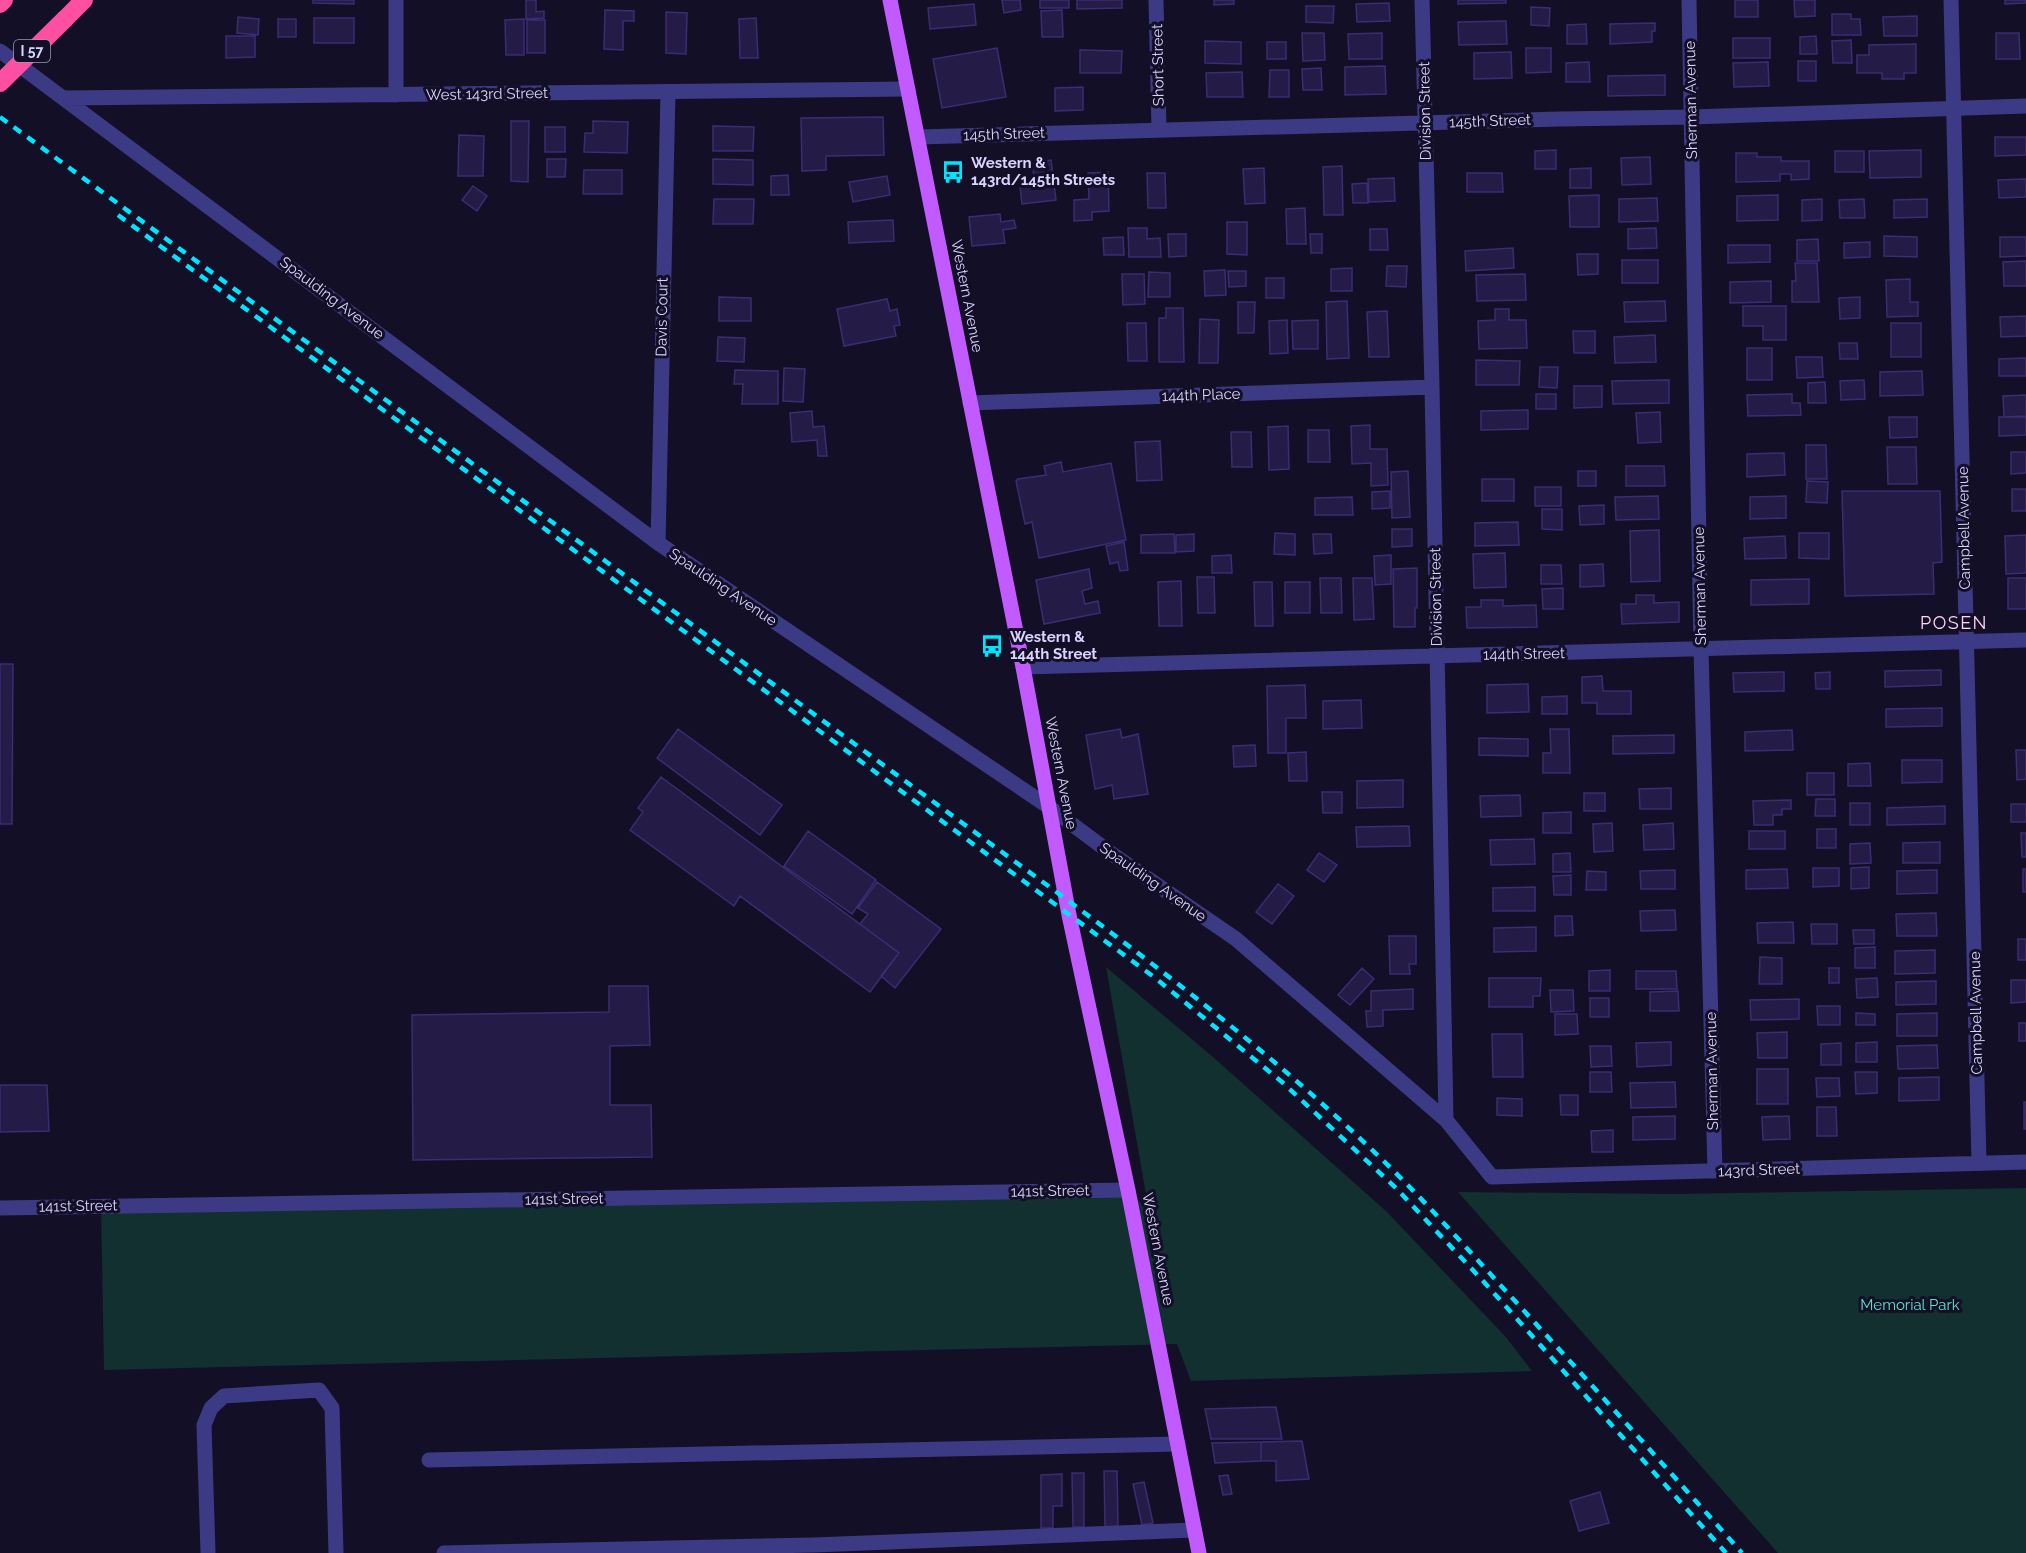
<svg xmlns="http://www.w3.org/2000/svg" width="2026" height="1553" viewBox="0 0 2026 1553" font-family="Raleway,sans-serif">
	<style>
		.green { fill: #12302f }
		.building { fill: #241b47; stroke: #3b2d73; stroke-width: 1.5 }
		.lines { fill: none; stroke-linecap: round; stroke-linejoin: round }
		.minor { stroke: #3d3a85; stroke-width: 15 }
		.major { stroke: #c25bff; stroke-width: 15 }
		.highway { stroke: #ff4fa3; stroke-width: 18 }
		.rail { stroke: #00e5ff; stroke-width: 4.5; stroke-dasharray: 9 8; stroke-linecap: butt }
		.highway-bridge { stroke: #ff4fa3; stroke-width: 18 }
		.labels { text-anchor: middle; dominant-baseline: central; stroke-width: 6; stroke-linejoin: round; paint-order: stroke }
		.shield { fill: #130f26; stroke: #9e99be; stroke-width: 1.5 }
		.shield-label { font-size: 14px; font-weight: bold; fill: #d9d4ff }
		.street-label { font-size: 15px; fill: #d9d4ff; stroke: #130f26 }
		.poi-label { font-size: 15px; font-weight: bold; fill: #d9d4ff; stroke: #130f26; text-anchor: start }
		.park-label { font-size: 15px; fill: #5fe0c0; stroke: #130f26 }
		.quarter-label { font-size: 18px; letter-spacing: 1.5px; fill: #ffd6f0; stroke: #130f26 }
	</style>
	<rect width="100%" height="100%" fill="#130f26"/>
	<!-- green -->
	<path class="green" d="M1106,967L1213,1057L1387,1212L1505,1336L1532,1371L1191,1381L1177,1344L104,1370L101,1206L1128,1190L1149,1211Z
		M2026,1188V1553H1778L1458,1192L1674,1194Z"/>
	<!-- building -->
	<path class="building" d="M313,0H354V4L313,3Z
		M526,0H536V12L544,11V18L526,19Z
		M1002,0H1020L1021,10L1004,13Z
		M1040,0H1069V8H1040Z
		M1077,0H1122V8L1077,9Z
		M1214,0H1234V4L1214,5Z
		M1458,0H1506V3L1458,4Z
		M1735,0H1758V17H1735Z
		M1794,0H1815V16L1795,17Z
		M2005,0H2026V3L2005,4Z
		M1389,3L1390,21L1357,22L1356,4Z
		M974,4L976,25L930,29L928,8Z
		M1306,6H1334L1333,23L1306,22Z
		M1531,7L1550,8L1549,26L1531,25Z
		M605,10L634,11V21H623V50L604,49Z
		M1062,10L1063,37H1042L1041,11Z
		M666,12L687,13L686,54L666,53Z
		M1832,14H1851V19H1860L1861,35H1832Z
		M1917,16V36H1884L1883,17Z
		M238,17L259,19L258,35L237,33Z
		M314,18H354V43H314Z
		M756,18L758,58H740L739,19Z
		M278,19H296V37H278Z
		M524,19V55H506L505,20Z
		M527,20H545V53H527Z
		M1506,21L1507,44L1459,45L1458,22Z
		M1655,23V31H1652V42L1610,44V24Z
		M1586,24L1587,44H1567V25Z
		M1302,33H1324L1325,60L1303,61Z
		M1382,33V59H1349L1348,34Z
		M1996,33H2019L2020,59H1996Z
		M226,36H255V57L226,58Z
		M1816,36L1817,54H1800V37Z
		M1733,38H1770V58H1733Z
		M1851,40L1852,63H1833L1832,41Z
		M1205,41L1241,42V64L1205,63Z
		M1267,42H1286V59H1267Z
		M1916,44V73H1904V79H1882V73H1857V55H1869V45Z
		M997,48L1006,97L942,108L933,59Z
		M1526,48H1551V72L1526,73Z
		M1080,50L1122,51L1121,73H1080Z
		M1511,52L1512,78L1474,79V53Z
		M1798,61H1816V81H1798Z
		M1589,62L1590,82H1566V63Z
		M1768,62L1769,86L1734,87L1733,63Z
		M1385,66L1386,94L1345,95V67Z
		M1321,68L1322,90H1303L1302,69Z
		M1270,70H1289V97H1269Z
		M1242,72L1243,97H1207L1206,73Z
		M1665,75V95L1608,96V76Z
		M1083,87V110L1055,111V88Z
		M883,117L884,155L826,156V170L802,171L801,118Z
		M511,121H529L528,182L511,181Z
		M593,121L628,122L627,153L584,152L585,133H593Z
		M713,126L754,127L753,151H713Z
		M545,127H565V152H545Z
		M459,135L484,136L483,176H458Z
		M1995,137H2026V155L1995,156Z
		M1556,150V169H1535V151Z
		M1921,150V177L1870,178L1869,151Z
		M1835,151H1864V172H1835Z
		M1736,153H1757V157H1781V161H1809V179L1791,180V174H1780V181L1736,182Z
		M1650,157L1651,184L1622,185L1621,158Z
		M547,159H566L565,177H547Z
		M713,159L753,160V185L713,184Z
		M1051,160L1056,200L1022,204L1020,186L1035,184L1032,163Z
		M1342,166L1343,215H1324L1323,167Z
		M1264,168L1265,203L1245,204L1243,169Z
		M1591,168V188H1570V169Z
		M584,170H622V194H583Z
		M1108,172L1109,211L1092,212V220L1074,221V200L1089,199L1088,173Z
		M1147,173H1165L1166,208H1148Z
		M1467,173H1502L1503,192H1467Z
		M788,175L789,195H771V176Z
		M887,176L890,195L853,202L849,182Z
		M1394,178L1395,201L1369,202L1368,179Z
		M2026,179V197L1999,198L1998,180Z
		M1367,183L1368,203H1353L1352,184Z
		M473,186L487,196L477,211L462,200Z
		M1599,195V227H1570L1569,196Z
		M1778,195V220L1737,221V196Z
		M1657,198L1658,221L1619,222V199Z
		M714,199H754L753,224H713Z
		M1822,199V220L1802,221V200Z
		M1864,199L1865,218H1840L1839,200Z
		M1927,199V217L1894,218V200Z
		M1305,208L1306,244H1287L1286,209Z
		M1000,214L1001,222L1014,220L1016,228L1003,230L1005,243L972,246L969,217Z
		M893,220L894,241L849,243L848,222Z
		M1227,222H1247V255L1227,254Z
		M1128,228H1147V239L1160,238L1161,257H1129Z
		M1656,228L1657,248L1628,249V229Z
		M1370,229H1387L1388,250H1370Z
		M1168,234H1186V256L1169,257Z
		M1310,234H1322V253H1311Z
		M1884,236L1917,237V257L1884,256Z
		M1123,237L1124,255H1104L1103,238Z
		M2000,237H2026V256L2000,257Z
		M1818,239L1819,261H1797V240Z
		M1870,242V257L1844,258V243Z
		M1728,245H1770V262L1728,263Z
		M1513,248L1514,268L1466,271L1465,251Z
		M1577,254H1598V274L1578,275Z
		M1622,260H1658V283H1622Z
		M2026,261V286H2004L2003,262Z
		M1795,263H1817L1819,302H1792V281H1796Z
		M1387,266H1407L1406,287L1386,286Z
		M1352,268V291H1331V269Z
		M1225,270L1226,295L1205,296L1204,271Z
		M1228,271H1246V286L1229,287Z
		M1149,272L1170,273V297H1148Z
		M1122,274H1144L1145,304L1123,305Z
		M1525,274L1526,300L1477,301L1476,275Z
		M1266,278H1284V298H1266Z
		M1910,279V302H1918V316L1887,317L1886,280Z
		M1771,281V302L1730,303V282Z
		M719,297L751,298V321H719Z
		M1860,297V318L1840,319L1839,298Z
		M887,299L890,311L897,309L900,325L894,326L896,336L844,346L837,309Z
		M1347,301L1349,358L1327,359L1326,302Z
		M1665,301L1666,321L1625,322L1624,302Z
		M1238,302H1255L1254,333H1238Z
		M1743,306H1786V340H1763V326H1743Z
		M1166,308H1183L1184,362H1159V318H1166Z
		M1495,309H1509V320H1526L1527,348L1479,349L1478,321L1495,320Z
		M1387,311L1389,357H1369L1367,312Z
		M2026,316V336L2001,337L2000,317Z
		M1200,319L1219,320L1218,363H1199Z
		M1287,320L1288,353L1270,354L1269,321Z
		M1318,320V349H1293L1292,321Z
		M1127,323H1146L1147,361H1128Z
		M1891,323H1921V357H1891Z
		M1573,331H1595V353H1574Z
		M1655,335L1656,362L1615,363L1614,337Z
		M718,337L745,338L744,362L717,361Z
		M1839,343H1857L1858,359H1840Z
		M1747,348H1772V380H1747Z
		M1796,357H1822L1823,377L1797,378Z
		M2026,358V376H1999V359Z
		M1476,360L1520,361L1519,385H1476Z
		M1540,367H1558L1557,388L1539,387Z
		M784,368L805,369L803,402L783,401Z
		M735,370L778,371V404H742L743,384H734Z
		M1922,371L1923,395L1880,396V372Z
		M1669,380V403L1613,404L1612,381Z
		M1864,380L1865,399L1841,400L1840,381Z
		M1825,382L1826,403H1808V383Z
		M1574,386H1602V407L1574,408Z
		M1536,394H1556V409H1536Z
		M1792,394V403H1800L1801,415L1748,416L1747,395Z
		M2026,395V416L2004,417L2003,396Z
		M1528,410V429L1481,430V411Z
		M812,411L813,427L824,426L827,456H818L817,440L792,442L790,413Z
		M1660,412L1661,442L1638,443L1636,413Z
		M1889,417H1917V437L1890,438Z
		M1999,417H2026V435L1999,436Z
		M1370,425V449H1387L1388,485L1371,486V463L1352,464L1351,426Z
		M1288,426L1289,469L1269,470L1268,427Z
		M1308,430H1329L1330,462H1308Z
		M1231,432H1251L1252,467H1232Z
		M1160,441L1162,480L1137,481L1135,442Z
		M1806,445H1826L1827,479H1806Z
		M1887,447H1916L1917,484H1888Z
		M2011,452H2026V473L2011,474Z
		M1784,453L1785,475L1747,477V454Z
		M1061,462L1063,472L1111,463L1126,540L1039,558L1032,522L1025,524L1016,481L1018,479L1046,475L1044,466Z
		M1626,466H1664L1665,486H1626Z
		M1408,471L1410,517L1392,518L1391,472Z
		M1578,471H1596V486H1578Z
		M1482,479H1514V501H1482Z
		M1807,481L1828,482L1827,503L1806,502Z
		M1535,487H1561V506H1535Z
		M2012,489H2026V511H2012Z
		M1390,491V508L1372,509V492Z
		M1842,491H1940L1942,562L1933,563L1934,594L1845,596Z
		M1658,496L1659,519L1616,520L1615,497Z
		M1786,496V518L1750,519V497Z
		M1352,497L1353,515H1315V498Z
		M1604,505V524L1580,525L1579,506Z
		M1542,509H1562V530L1542,529Z
		M1518,522L1519,545L1475,546V523Z
		M1392,529H1412V546L1392,547Z
		M1659,530L1660,581L1631,582L1630,531Z
		M1275,533L1295,534V555L1274,554Z
		M1799,533H1829V559L1799,558Z
		M1174,534L1175,553H1141V535Z
		M1194,534V551L1176,552V535Z
		M1313,534H1331L1332,553L1314,554Z
		M2026,535V573L2006,574L2005,536Z
		M1785,536L1786,558L1745,559L1744,538Z
		M1124,542L1128,570L1120,571L1118,562L1110,564L1106,546Z
		M1505,553L1506,587L1474,588L1473,554Z
		M1231,555L1232,573H1212V556Z
		M1391,555V584L1375,585L1374,556Z
		M1603,564L1604,586L1580,587V565Z
		M1541,565H1561L1562,584H1541Z
		M1417,568V608H1415V627H1394L1393,569Z
		M1089,569L1092,588L1082,591L1085,604L1098,601L1100,613L1044,624L1036,580Z
		M1197,577H1214L1215,613H1198Z
		M1320,578H1341L1342,613H1321Z
		M1353,578H1372L1374,619L1354,620Z
		M2008,578H2026V609H2008Z
		M1809,579V604L1751,605V580Z
		M1181,581L1182,626H1159L1158,582Z
		M1254,582H1272L1273,626H1255Z
		M1285,582H1310V613H1285Z
		M1563,588V609H1543L1542,589Z
		M1636,595H1654V603L1679,602V622L1622,624L1621,604H1636Z
		M1481,600H1503V606L1536,605L1537,627L1467,628L1466,607H1481Z
		M0,664H13L12,824H0Z
		M1941,670V685L1885,687V671Z
		M1784,672V691L1734,692L1733,673Z
		M1830,672V689H1816L1815,673Z
		M1602,676L1603,691H1631V714H1597V703H1582V677Z
		M1528,684L1529,712L1487,713V685Z
		M1305,685L1306,718H1286V753H1268L1267,686Z
		M1567,696V714H1542V697Z
		M1361,700L1362,728L1323,729V701Z
		M1942,708V726L1886,727V709Z
		M678,729L782,805L760,835L657,758Z
		M1120,729L1122,738L1138,734L1148,794L1114,799L1112,785L1095,789L1086,735Z
		M1550,729H1569L1570,773H1543V753H1551Z
		M1792,730L1793,750L1745,751V732Z
		M1674,735V753L1613,754V736Z
		M1479,738L1528,739V756L1479,755Z
		M1255,745L1256,766L1234,767L1233,746Z
		M2016,750H2026V779L2017,780Z
		M1306,752L1307,781H1289L1288,753Z
		M1902,760H1942V782L1902,783Z
		M1870,763L1871,786H1848V764Z
		M1807,773H1834V795H1807Z
		M661,777L899,953L870,992L740,896L734,906L630,830L643,812L638,808Z
		M1403,780V807L1357,808V781Z
		M1671,788V809H1640L1639,789Z
		M1322,792H1342V813H1323Z
		M1584,793H1605V811H1584Z
		M1520,795L1521,816L1481,817L1480,796Z
		M1816,799H1835V816H1815Z
		M1791,800V809H1782V815H1773V825H1754L1753,801Z
		M1850,803H1870V825H1850Z
		M2011,804H2026V822H2011Z
		M1945,806V824L1887,825V808Z
		M1571,812V833H1543V813Z
		M1612,823L1613,851L1594,852L1593,824Z
		M1673,823L1674,849L1644,850L1643,825Z
		M1409,826L1410,846L1357,847L1356,827Z
		M1817,829H1836V848H1817Z
		M808,831L876,880L852,914L784,866Z
		M1749,831H1785V849H1749Z
		M2021,833H2026V857H2022Z
		M1534,839L1535,864L1491,865L1490,840Z
		M1940,842V863H1903V843Z
		M1870,843L1871,863L1850,864V844Z
		M1319,853L1337,865L1324,882L1307,870Z
		M1570,853L1571,872H1553V854Z
		M1869,867V888L1851,889V868Z
		M1813,868H1839V886L1813,887Z
		M1787,869L1788,888L1746,889V870Z
		M2023,869H2026V892H2023Z
		M1675,870V889H1641L1640,871Z
		M1937,870V893L1897,894V871Z
		M1587,871L1606,872V890H1586Z
		M1571,875V895H1554L1553,876Z
		M877,882L941,929L895,988L881,976L899,953L860,924L868,914L858,908Z
		M1278,884L1294,896L1272,924L1256,912Z
		M1535,887V911H1493V888Z
		M1675,910L1676,930L1641,931L1640,911Z
		M1936,913L1937,936H1897L1896,914Z
		M1555,916H1572L1573,935L1555,936Z
		M1793,922L1794,943H1758L1757,923Z
		M1811,924H1837V944H1812Z
		M1536,927V951L1494,952V928Z
		M1853,930H1874V944H1854Z
		M1389,936H1416V964H1409L1410,974H1390Z
		M2018,939H2026V960H2018Z
		M1875,947V968H1855V948Z
		M1935,950V973L1895,974V951Z
		M1760,957L1782,958V984H1759Z
		M1362,968L1374,979L1350,1005L1338,995Z
		M1829,968H1839V983H1829Z
		M1610,970V991H1589V971Z
		M1636,971H1676L1677,989H1636Z
		M1489,978H1541L1540,996H1533V1007H1489Z
		M1877,978L1878,997L1857,998L1856,979Z
		M2011,980H2026V1002L2011,1003Z
		M1936,981V1004L1896,1005V982Z
		M609,986H648L650,1045L610,1046V1105H651L652,1157L413,1160L412,1015L609,1012Z
		M1413,989V1009L1383,1010V1026L1367,1027L1366,1011H1371V991Z
		M1550,990H1573L1574,1011L1551,1012Z
		M1678,991L1679,1011H1650V992Z
		M1590,998H1609V1017H1590Z
		M1799,999V1019L1751,1020L1750,1000Z
		M1817,1006H1840V1025H1818Z
		M1856,1013L1875,1014V1025H1856Z
		M1937,1013V1036H1897V1014Z
		M1555,1014H1577L1578,1034L1555,1035Z
		M2019,1023H2026V1041H2019Z
		M1787,1032V1058H1758L1757,1033Z
		M1492,1034H1522L1523,1077H1493Z
		M1671,1042V1065L1637,1067L1636,1043Z
		M1877,1042V1062H1856V1043Z
		M1841,1043V1065H1821V1044Z
		M1937,1045L1938,1068L1898,1069L1897,1046Z
		M1590,1046H1611L1612,1066L1591,1067Z
		M1757,1069H1788V1104H1757Z
		M1590,1072H1611L1612,1092H1590Z
		M1855,1072H1877V1093L1856,1094Z
		M1939,1077V1100L1899,1101V1078Z
		M1816,1078H1839L1840,1096L1817,1097Z
		M1675,1082L1676,1107L1631,1108L1630,1083Z
		M0,1085H47L49,1131L0,1132Z
		M1560,1095H1578V1115H1561Z
		M1497,1098L1522,1099V1116L1497,1115Z
		M2024,1102H2026V1129H2024Z
		M1817,1107H1836L1837,1136H1817Z
		M1675,1116V1139L1633,1140V1117Z
		M1789,1116L1790,1139L1763,1140L1762,1117Z
		M1613,1130V1152H1592L1591,1131Z
		M1276,1407L1282,1439H1211L1205,1409Z
		M1302,1441L1309,1479L1276,1481V1461H1261V1442Z
		M1261,1442V1461L1215,1463L1212,1443Z
		M1104,1471H1117L1118,1526L1105,1527Z
		M1072,1473H1084V1527H1073Z
		M1062,1474V1506H1053V1528H1041V1475Z
		M1228,1475L1232,1494L1223,1495L1219,1476Z
		M1144,1482L1153,1523L1142,1525L1133,1484Z
		M1600,1492L1609,1523L1579,1531L1570,1501Z"/>
	<g class="lines">
		<!-- minor -->
		<path class="minor" d="M396,0V95
			M1156,0L1159,130
			M1422,0L1432,387L1446,1120L1492,1177L2026,1162
			M1689,0L1701,649L1715,1171
			M1951,0L1979,1163
			M0,51L658,543L1049,807L1112,854L1236,939L1446,1120
			M65,98L908,89
			M918,137L1560,119L1692,117L2026,106
			M970,403L1432,387
			M658,543L668,92
			M1023,667L2026,640
			M0,1208L1128,1190
			M429,1460L1178,1444
			M208,1553L204,1425L211,1408L224,1396L319,1390L332,1408L336,1553
			M444,1553L814,1545L1194,1530"/>
		<!-- major -->
		<path class="major" d="M890,0L1023,667L1069,915L1128,1190L1199,1553"/>
		<!-- highway -->
		<path class="highway" d="M0,4L4,0
			M65,19L84,0"/>
		<!-- rail -->
		<path class="rail" d="M0,117L1066,899C1171,977 1275,1057 1370,1148C1417,1192 1460,1241 1504,1289C1584,1376 1663,1464 1742,1553
			M118,215L1154,977L1282,1082L1396,1188L1484,1282L1726,1553"/>
		<!-- highway-bridge -->
		<path class="highway-bridge" d="M0,83L65,19"/>
	</g>
	<!-- icons -->
	<defs>
		<g id="bus-bare" transform="scale(1.8)"><path d="M-5-6H5V4H4V6H2V4H-2V6H-4V4H-5ZM-3.5-4V0h7V-4ZM-3.5 1.2v1.5H-2V1.2ZM2 1.2v1.5H3.5V1.2Z" fill="#00e5ff" stroke="#130f26" stroke-width="2.5" paint-order="stroke"/></g>
	</defs>
	<g fill-rule="evenodd">
		<use href="#bus-bare" x="953" y="172"/>
		<use href="#bus-bare" x="992" y="646"/>
	</g>
	<g class="labels">
		<!-- shield labels -->
		<rect class="shield" x="14" y="40" width="36" height="22" rx="4.5"/>
		<g class="shield-label">
			<text x="32" y="51">I 57</text>
		</g>
		<!-- street labels -->
		<g class="street-label">
			<text transform="translate(1158 65) rotate(-91)">Short Street</text>
			<text transform="translate(487 94) rotate(-1)">West 143rd Street</text>
			<text transform="translate(1691 100) rotate(-91)">Sherman Avenue</text>
			<text transform="translate(1425 111) rotate(-91)">Division Street</text>
			<text transform="translate(1490 121) rotate(-2)">145th Street</text>
			<text transform="translate(1004 134) rotate(-2)">145th Street</text>
			<text transform="translate(967 296) rotate(79)">Western Avenue</text>
			<text transform="translate(332 298) rotate(37)">Spaulding Avenue</text>
			<text transform="translate(662 317) rotate(-89)">Davis Court</text>
			<text transform="translate(1201 395) rotate(-2)">144th Place</text>
			<text transform="translate(1964 528) rotate(-91)">Campbell Avenue</text>
			<text transform="translate(1700 586) rotate(-91)">Sherman Avenue</text>
			<text transform="translate(723 587) rotate(34)">Spaulding Avenue</text>
			<text transform="translate(1436 597) rotate(-91)">Division Street</text>
			<text transform="translate(1524 654) rotate(-1)">144th Street</text>
			<text transform="translate(1061 773) rotate(79)">Western Avenue</text>
			<text transform="translate(1153 882) rotate(35)">Spaulding Avenue</text>
			<text transform="translate(1976 1013) rotate(-91)">Campbell Avenue</text>
			<text transform="translate(1712 1071) rotate(-91)">Sherman Avenue</text>
			<text transform="translate(1759 1170) rotate(-2)">143rd Street</text>
			<text transform="translate(1050 1191) rotate(-1)">141st Street</text>
			<text transform="translate(564 1199) rotate(-1)">141st Street</text>
			<text transform="translate(78 1206) rotate(-1)">141st Street</text>
			<text transform="translate(1158 1249) rotate(79)">Western Avenue</text>
		</g>
		<!-- poi labels -->
		<g class="poi-label">
			<text x="971" y="163">Western &amp;<tspan x="971" dy="17">143rd/145th Streets</tspan></text>
			<text x="1010" y="637">Western &amp;<tspan x="1010" dy="17">144th Street</tspan></text>
		</g>
		<!-- park labels -->
		<g class="park-label">
			<text x="1910" y="1305">Memorial Park</text>
		</g>
		<!-- quarter labels -->
		<g class="quarter-label">
			<text x="1954" y="622">POSEN</text>
		</g>
	</g>
</svg>
